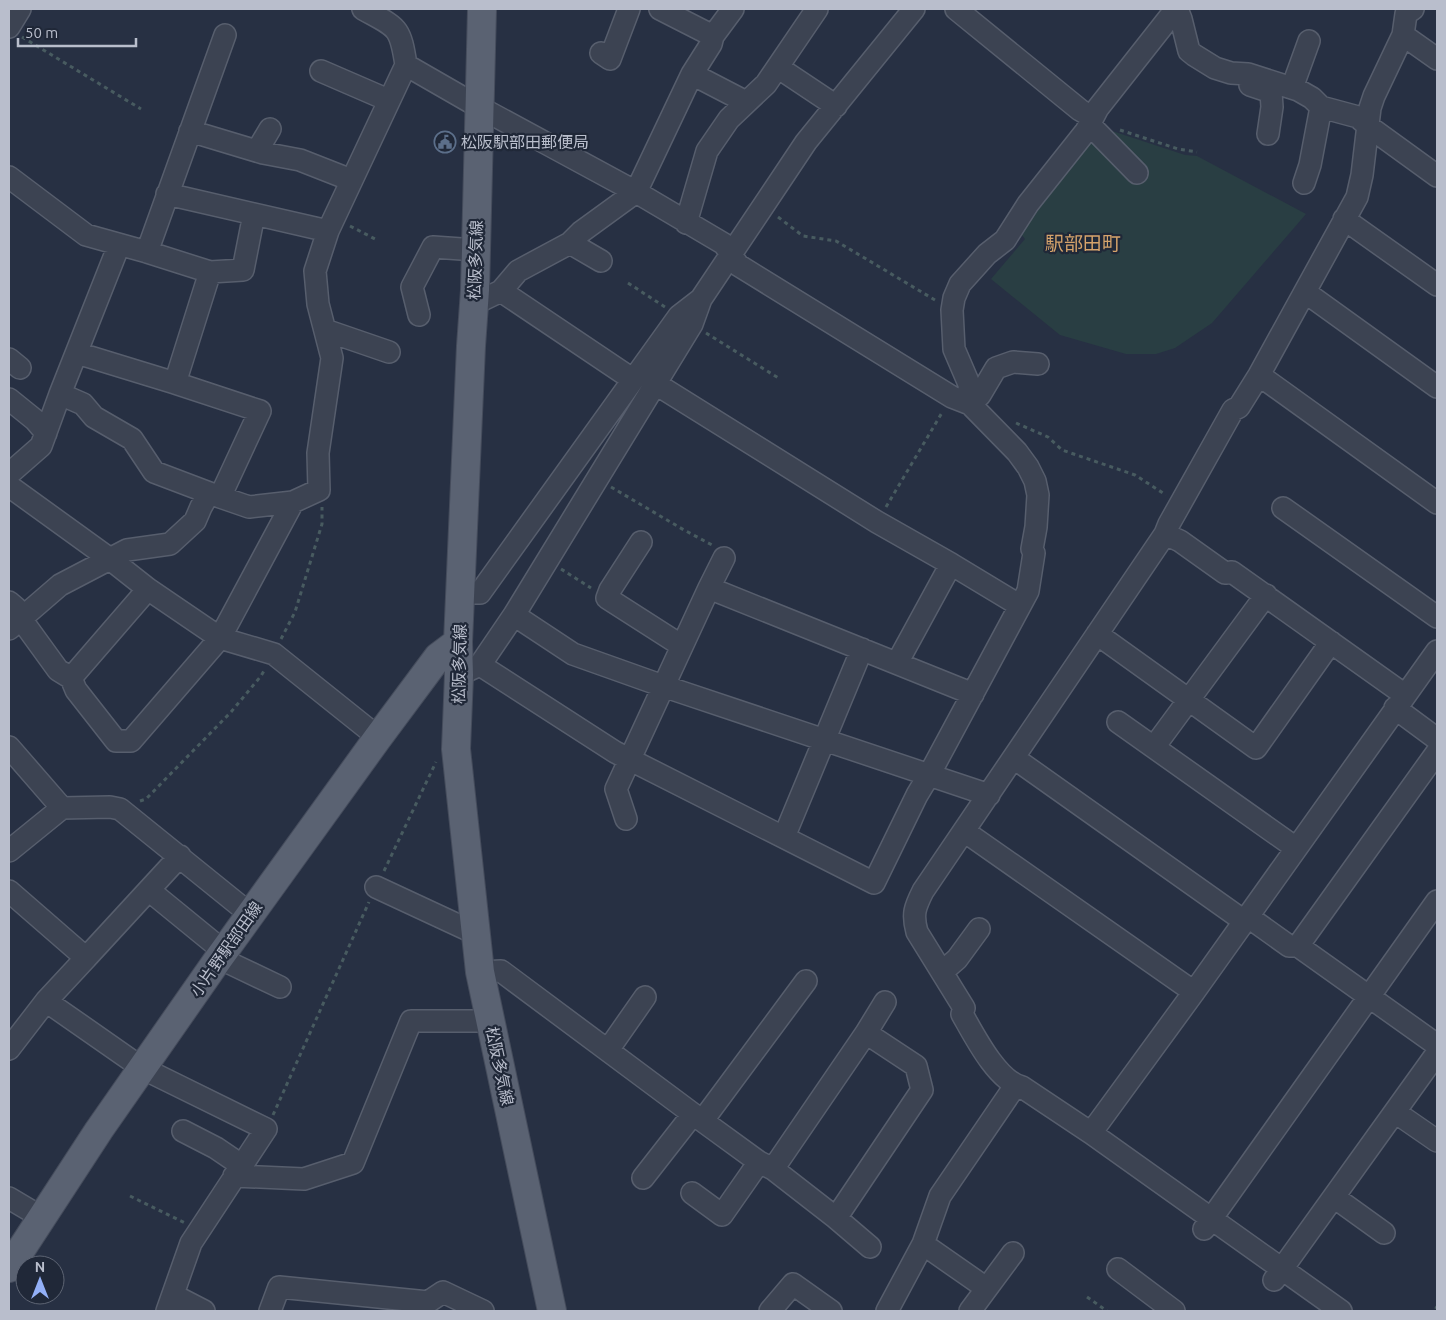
<svg xmlns="http://www.w3.org/2000/svg" width="1446" height="1320" viewBox="0 0 1446 1320" font-family="Ubuntu,'Noto Sans JP',sans-serif">
	<style>
		.green { fill: #293e43 }
		.lines { fill: none; stroke-linecap: round; stroke-linejoin: round }
		.minor-casing { stroke: #575e6d; stroke-width: 24 }
		.major-casing { stroke: #454c5c; stroke-width: 30 }
		.path { stroke: #485b60; stroke-width: 3; stroke-dasharray: 4 4; stroke-linecap: butt }
		.minor { stroke: #3c4352; stroke-width: 21 }
		.major { stroke: #5a6272; stroke-width: 28 }
		.labels { text-anchor: middle; dominant-baseline: central; stroke-width: 4.5; stroke-linejoin: round; paint-order: stroke }
		.poi-label { font-size: 16px; fill: #b9becc; stroke: #202838; text-anchor: start }
		.street-label { font-size: 16px; fill: #b9becc; stroke: #202838 }
		.quarter-label { font-size: 19px; fill: #d5a36b; stroke: #202838 }
	</style>
	<rect width="100%" height="100%" fill="#273043"/>
	<!-- green -->
	<path class="green" d="M1097,126L1185,155L1197,156L1306,214L1212,323L1175,348L1156,354H1126L1060,335L991,279L1025,239L1016,228Z"/>
	<g class="lines">
		<!-- minor casing -->
		<g class="minor-casing">
			<path id="minor" d="M363,9C397,28 400,25 406,65L479,107L636,192L724,244L738,265L952,397L970,404L1017,452L1028,467L1035,481L1038,495L1036,527L1032,549L1034,553L1028,591L929,775L917,795L874,883L615,752L480,665
				M660,9L713,36
				M956,9L1080,110L1092,117
				M1177,9L1181,19L1189,51L1194,55L1215,68L1231,73L1248,74L1298,90L1312,98L1321,107L1358,117L1368,126L1437,176
				M9,27L20,9
				M1403,35L1437,59
				M601,53L610,59L629,9
				M779,68L836,106
				M321,71L388,100
				M692,74L746,102
				M1250,85L1271,92L1272,107L1268,134
				M1292,88L1309,41
				M1089,124L1137,173
				M190,131L263,153L300,160L351,180
				M257,151L270,129
				M9,177L86,235L147,252L210,272L243,270L254,214
				M1304,183L1310,165L1321,107
				M167,194L328,231L315,271L318,304L332,358L318,453L319,490L293,502
				M1344,219L1437,285
				M686,223L707,151L729,119L766,84L817,9
				M328,231L406,65
				M570,243L601,261
				M119,245L60,394L83,404L94,417L132,439L154,472L220,497L260,411L175,383L210,272
				M147,252L225,35
				M501,291L632,379
				M1305,292L1437,387
				M474,304L501,291L518,271L570,243L581,232L636,192L692,74L711,44L713,36L733,9
				M419,315L412,287L433,247L476,250
				M325,330L389,352
				M77,353L175,383
				M9,359L20,368
				M1259,375L1437,503
				M656,384L877,522L951,564
				M9,399L35,420L46,433
				M970,404L969,384L954,349L952,310L954,298L960,284L987,254L1005,240L1028,204L1086,131L1098,108L1176,9
				M970,404L980,395L996,368L1013,362L1038,364
				M9,474L41,446L60,394
				M9,486L110,559L148,589L220,638L274,654L369,730L377,739
				M1283,508L1437,617
				M1165,534L1180,541L1225,573L1232,572L1405,695
				M641,542L610,590L607,598L682,646
				M724,558L709,588L973,694
				M460,593H480L679,316L701,299
				M9,602L16,608L21,619L58,670L71,678L76,690L116,741H131L220,638L293,502L249,507L220,497
				M514,615L573,654L663,686L989,795
				M9,629L60,585L127,550L170,544L195,521L201,507L209,493
				M1097,634L1256,748L1331,642
				M897,663L951,564L1019,605
				M469,670L480,665L514,615L692,324L701,299L806,142L914,9
				M71,678L148,589
				M1395,708L1437,739
				M1118,722L1296,848
				M9,747L62,808
				M1154,747L1266,595
				M1014,758L1244,921
				M626,819L616,789L709,588
				M964,831L1194,992
				M784,837L862,649
				M9,851L62,808L110,807L120,809L250,914
				M376,887L477,934
				M9,891L86,958L46,1001L9,1049
				M156,896L216,945L219,958L280,987
				M1247,916L1289,946H1298L1437,1045
				M1298,946L1437,752
				M86,958L180,856
				M480,972L501,971L693,1114L759,1162L773,1169L836,1218L922,1090L916,1066L866,1033L773,1169
				M942,972L957,959L979,929
				M46,1001L142,1068L266,1129L191,1243L167,1311
				M866,1033L885,1002
				M608,1050L645,997
				M1395,1112L1437,1141
				M703,1120L806,981
				M183,1131L216,1148L241,1165
				M1091,1133L1194,992L1437,651
				M234,1176L304,1179L353,1163L411,1021H490
				M643,1178L693,1114
				M692,1193L722,1215L759,1162
				M1334,1197L1384,1233
				M9,1198L41,1217
				M836,1218L870,1247
				M1204,1229L1437,901
				M923,1244L986,1288
				M1118,1269L1174,1311
				M1274,1280L1437,1053
				M173,1295L204,1311
				M270,1311L279,1287L428,1302L443,1292L483,1311
				M770,1311L793,1284L831,1311
				M887,1311L923,1244L940,1196L1015,1086
				M970,1311L1013,1253
				M1341,1311L1091,1133L1022,1087C997,1081 974,1035 962,1014L964,1008L917,932C912,914 915,907 923,891L1165,534L1169,524L1233,410L1239,407L1259,375L1357,197L1362,175L1370,108L1374,96L1403,35L1406,14L1413,9"/>
		</g>
		<!-- major casing -->
		<g class="major-casing">
			<path id="major" d="M482,9L475,290L471,346L458,642L459,675L456,749L480,972L552,1311
				M9,1268L99,1130L219,958L377,739L438,657L458,642"/>
		</g>
		<!-- path -->
		<path class="path" d="M22,37L141,109
			M1120,130L1178,149L1197,152
			M778,217L803,236L836,241L935,300
			M350,226L377,240
			M628,283L665,307
			M706,333L780,379
			M1016,423L1048,437L1062,450L1135,475L1166,495
			M611,487L684,530L714,546
			M886,507L943,411
			M561,569L591,588
			M281,639L295,612L322,524V507
			M140,801L146,799L231,712L261,676L265,669
			M384,871L436,762
			M273,1115L369,902
			M130,1196L185,1223
			M1087,1297L1107,1311
			M1435,1307L1437,1308"/>
		<!-- minor -->
		<use href="#minor" class="minor"/>
		<!-- major -->
		<use href="#major" class="major"/>
	</g>
	<!-- icons -->
	<defs>
		<g id="civic-ring" transform="scale(1.125)"><circle r="9.5" fill="#202838" stroke="#5c6f8a" stroke-width="1.5"/><path d="M-.6-6.5H3V-4.5H.6V-3L4-1V1h2V6H-6V1h2V-1L-.6-3ZM-1.2 2.5V6h2.4V2.5Z" fill="#5c6f8a"/></g>
	</defs>
	<g fill-rule="evenodd">
		<use href="#civic-ring" x="445" y="142"/>
	</g>
	<g class="labels">
		<!-- poi labels -->
		<g class="poi-label">
			<text x="461" y="142">松阪駅部田郵便局</text>
		</g>
		<!-- street labels -->
		<g class="street-label">
			<text transform="translate(475 260) rotate(-88)">松阪多気線</text>
			<text transform="translate(459 664) rotate(-89)">松阪多気線</text>
			<text transform="translate(226 949) rotate(-55)">小片野駅部田線</text>
			<text transform="translate(500 1066) rotate(78)">松阪多気線</text>
		</g>
		<!-- quarter labels -->
		<g class="quarter-label">
			<text x="1083" y="243">駅部田町</text>
		</g>
	</g>
	<!-- border -->
	<rect width="1446" height="1320" fill="none" stroke="#b9becc" stroke-width="20"/>
	<!-- north arrow -->
	<g transform="translate(40 1280)"><circle r="24" fill="#202838" stroke="#5d6473"/>
	<path d="M0-4L9 19L0 12L-9 19Z" fill="#93b0f7"/>
	<text y="-8" font-size="14" font-weight="bold" text-anchor="middle" fill="#b9becc">N</text>
	</g>
	<!-- scale -->
	<path d="M18 38v8h118v-8" fill="none" stroke="#b9becc" stroke-width="2.5"/>
	<text x="25" y="38" font-size="15" fill="#b9becc" stroke="#202838" stroke-width="4" paint-order="stroke">50 m</text>
</svg>
